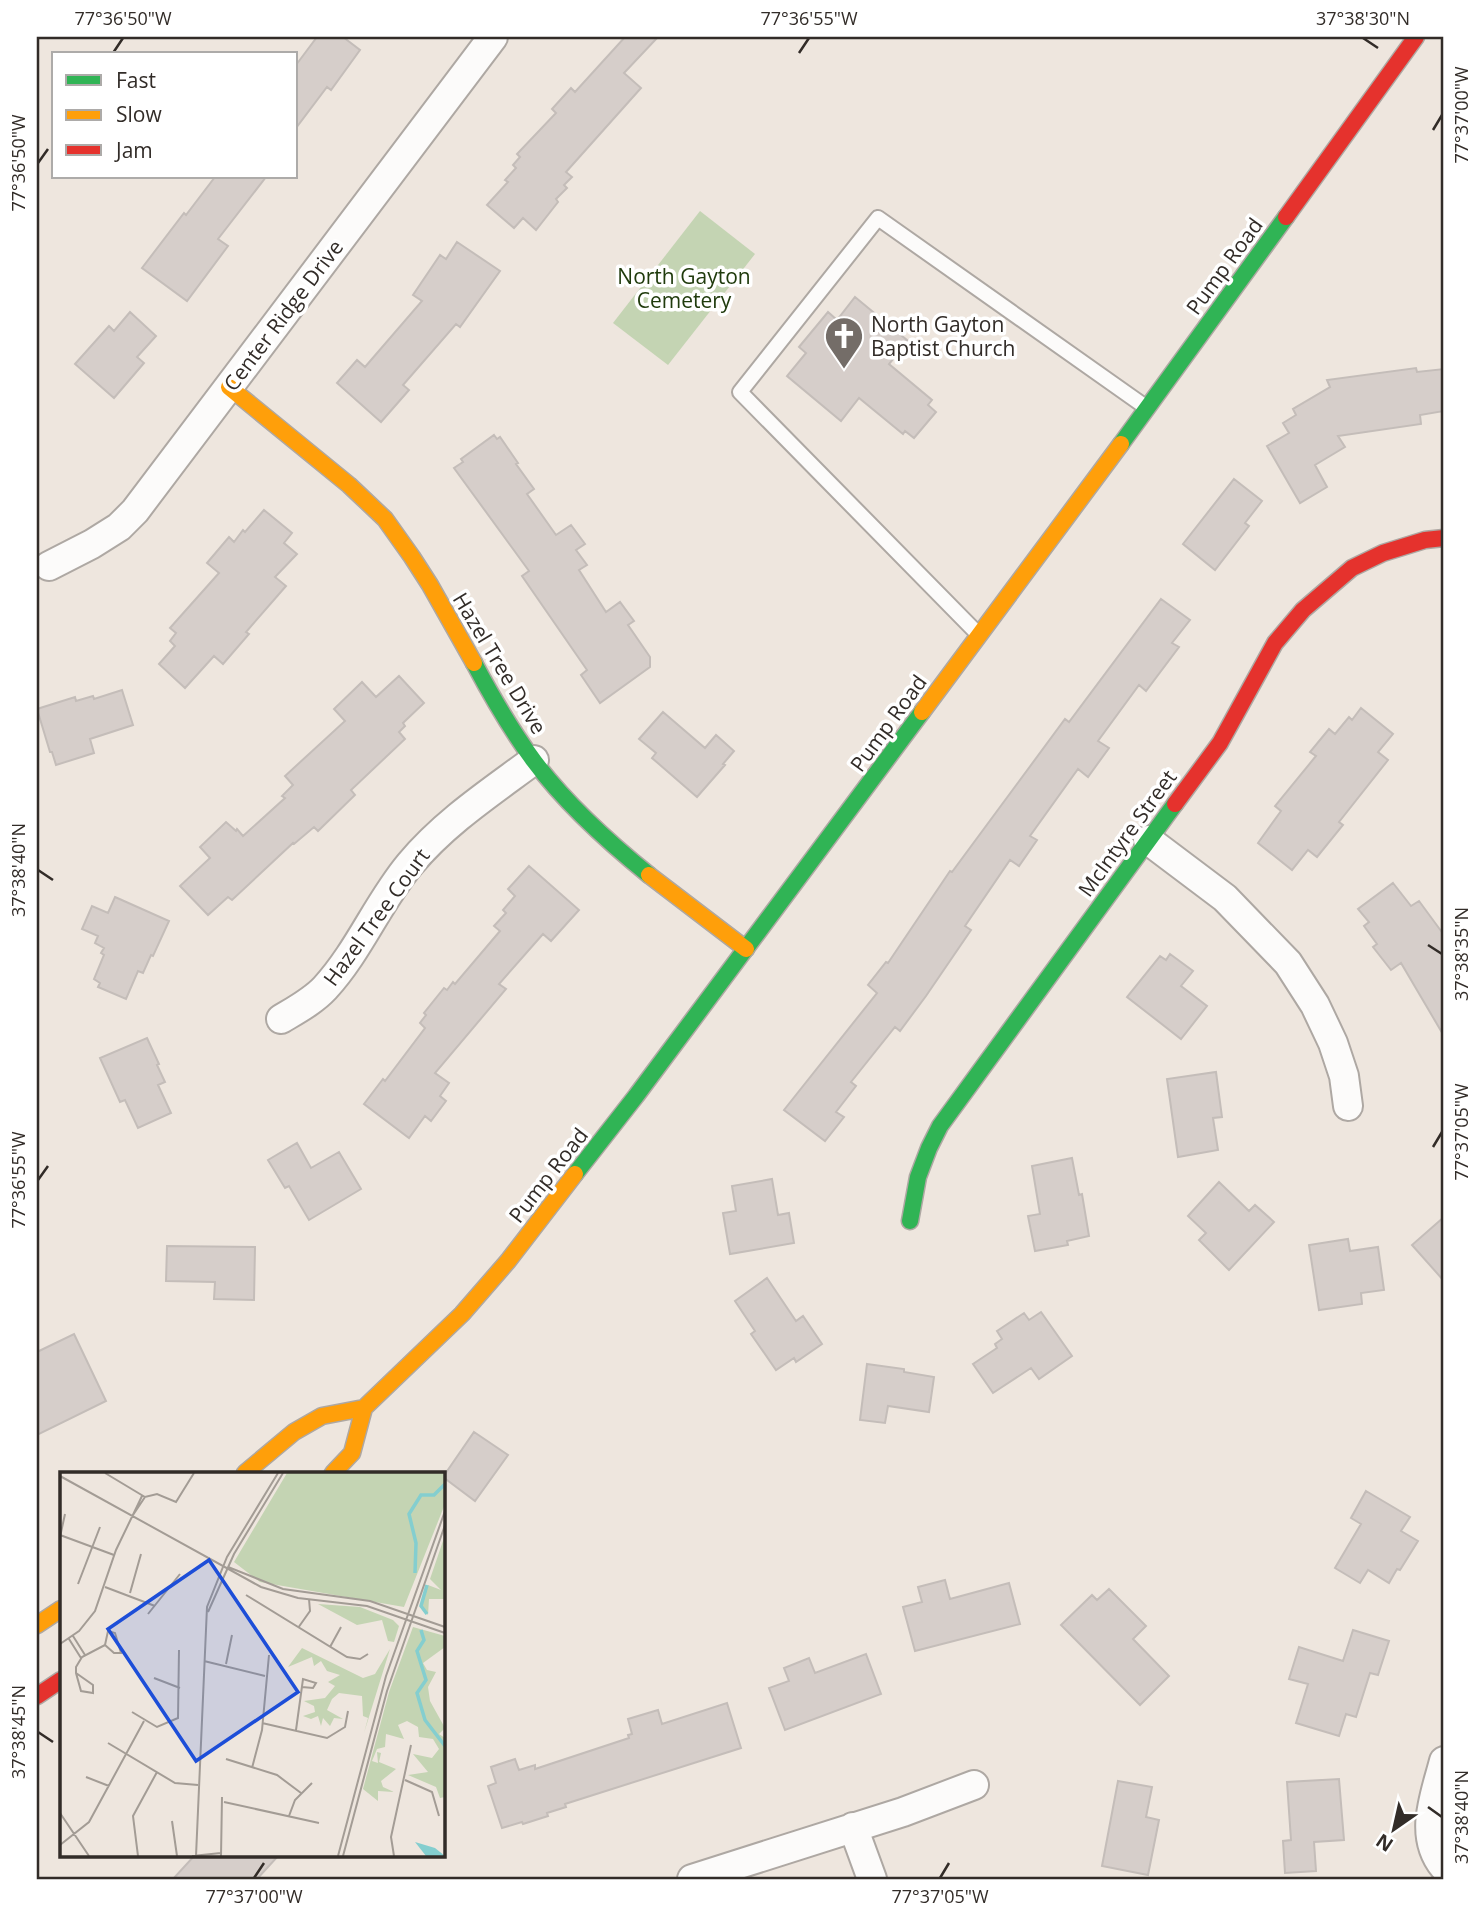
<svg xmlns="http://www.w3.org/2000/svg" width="1481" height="1916" viewBox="0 0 1481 1916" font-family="'Open Sans',sans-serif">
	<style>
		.green { fill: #c4d4b3 }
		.building { fill: #d6ceca; stroke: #c4bdb9; stroke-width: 2 }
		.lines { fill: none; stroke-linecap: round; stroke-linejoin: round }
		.lane-casing { stroke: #aea8a3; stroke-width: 18 }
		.street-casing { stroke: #aea8a3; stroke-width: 32 }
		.fast-casing { stroke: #aea8a3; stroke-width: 19 }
		.slow-casing { stroke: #aea8a3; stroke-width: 19 }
		.jam-casing { stroke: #aea8a3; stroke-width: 19 }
		.lane { stroke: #fcfbfa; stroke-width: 14 }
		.street { stroke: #fcfbfa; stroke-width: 28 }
		.fast { stroke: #30b455; stroke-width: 16 }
		.slow { stroke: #ff9f0a; stroke-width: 16 }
		.jam { stroke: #e5322d; stroke-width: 16 }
		.ticks { fill: none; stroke: #322c28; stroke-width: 2.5 }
		.labels { text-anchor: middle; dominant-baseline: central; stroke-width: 7; stroke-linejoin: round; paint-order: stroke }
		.street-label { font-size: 21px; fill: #322c28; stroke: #fff }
		.park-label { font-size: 21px; fill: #203b0d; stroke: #fff }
		.poi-label { font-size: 21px; fill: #322c28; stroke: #fff; text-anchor: start }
		.inset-river { fill: none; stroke: #84cecf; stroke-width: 3.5 }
		.inset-road { fill: none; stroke: #a39c95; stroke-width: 2 }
		.view { fill: #1d4ed8; fill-opacity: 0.15; stroke: #1d4ed8; stroke-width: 3.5 }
		.inset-edge { fill: none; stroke: #322c28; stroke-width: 3.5 }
		.neatline { fill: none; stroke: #322c28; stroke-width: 2.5 }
		.ticks-label { font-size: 18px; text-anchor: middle; fill: #322c28 }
	</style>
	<rect width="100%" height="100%" fill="#eee6de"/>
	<!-- green -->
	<path class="green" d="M700,211L755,254L668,365L613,323Z"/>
	<!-- building -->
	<path class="building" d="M317,37H343L360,50L331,90L327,87L296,128V65Z
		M625,37H658L624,73L641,88L566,172L572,177L564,185L567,188L556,199L558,202L536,230L523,218L514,228L487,205L508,182L505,180L516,168L513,165L520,157L517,154L556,113L552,109L571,88L575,92Z
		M215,177H266L218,239L228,246L187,301L142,268L184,213L186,215Z
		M457,242L500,271L460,327L456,324L403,385L409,390L381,422L337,383L357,360L365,367L422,301L413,295L440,255L446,259Z
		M855,297L908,341L889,364L932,400L928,405L936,412L914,438L905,431L903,434L859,398L841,421L787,376L806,353L799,347L828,312L837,320Z
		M130,312L156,336L137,357L144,363L114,398L75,364L109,326L114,331Z
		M1416,368L1417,372L1444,369V411L1420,415L1421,424L1338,436L1345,447L1315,465L1327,487L1300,503L1267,446L1289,433L1283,423L1296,415L1293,409L1330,387L1327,380Z
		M494,435L497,439L500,437L518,463L516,464L534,489L527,494L556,535L571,525L585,544L576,550L587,565L579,570L606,612L620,602L634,621L628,625L650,657V667L600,703L581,675L587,670L522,576L529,571L454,468L463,462L461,459Z
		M1234,479L1262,501L1245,523L1249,526L1215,570L1183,544Z
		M264,510L292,533L284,543L297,554L275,577L286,586L246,632L249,634L223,664L214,656L185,688L159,664L175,646L170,641L176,633L170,628L219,573L207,563L229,537L234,542L243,530L245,532Z
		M1161,599L1190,620L1172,643L1179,647L1146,691L1139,685L1098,741L1109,748L1088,777L1078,769L1030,836L1037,840L1019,866L1010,860L965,926L971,930L926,996L900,1031L895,1027L851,1082L856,1086L836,1112L844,1117L825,1141L784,1110L877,993L868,985L886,962L888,963L950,871L952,872L1065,719L1069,722Z
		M399,676L424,703L403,723L405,726L399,732L405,739L351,790L355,795L318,831L314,827L294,844L293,843L232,900L228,897L208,915L180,886L210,858L200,847L226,822L236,831L237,829L243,836L285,798L282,796L293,785L285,776L345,721L334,709L362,682L376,697Z
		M122,690L133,725L90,739L94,753L56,765L52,752H50L37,709L75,697L76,701L93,696L94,699Z
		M1361,708L1393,734L1378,752L1388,760L1339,822L1343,825L1317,857L1308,850L1292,870L1258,843L1281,811L1275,806L1316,756L1310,752L1329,729L1335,734L1349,717L1352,720Z
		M663,712L705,748L716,735L734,751L723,764L725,765L697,797L652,758L656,753L639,739Z
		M529,866L579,910L551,941L543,934L499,984L506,989L435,1073L449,1083L440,1096L446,1101L431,1121L425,1116L409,1138L364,1104L383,1079L385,1081L425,1028L420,1023L426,1015L424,1013L444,988L447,990L453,982L455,984L500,931L494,926L506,913L503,910L515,896L508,889Z
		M1393,883L1411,906L1419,901L1444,935V1036L1401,963L1391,970L1373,947L1377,944L1364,926L1369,922L1358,909Z
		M115,897L169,921L153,956L151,955L143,973L138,971L126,999L98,987L100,983L94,979L104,955L101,953L104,948L95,943L98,936L82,929L92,906L108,913Z
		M1170,954L1193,971L1181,986L1207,1006L1181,1039L1127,997L1160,956L1166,960Z
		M147,1038L159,1064L157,1065L165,1082L158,1085L171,1113L138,1128L125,1100L120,1102L100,1058Z
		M1216,1072L1222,1117L1213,1118L1218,1150L1178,1157L1167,1079Z
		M297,1143L311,1168L339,1152L361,1189L309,1220L289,1186L285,1188L268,1160Z
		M1072,1158L1079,1195L1082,1194L1089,1236L1067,1241L1068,1245L1035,1251L1028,1216L1040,1214L1032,1166Z
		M772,1179L778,1215L789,1213L794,1243L730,1254L723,1213L736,1211L732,1186Z
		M1219,1182L1249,1211L1255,1205L1274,1222L1229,1270L1199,1240L1206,1233L1188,1216Z
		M1444,1217V1281L1412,1245Z
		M1348,1239L1350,1251L1378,1247L1384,1290L1361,1293L1362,1304L1319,1310L1309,1245Z
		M167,1246L255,1247L254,1300L214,1299L215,1282L166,1281Z
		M767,1278L796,1321L803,1316L822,1344L796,1362L794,1358L776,1370L751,1334L755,1331L735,1301Z
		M1041,1312L1072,1356L1039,1379L1031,1368L993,1393L973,1364L997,1348L995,1344L1002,1339L997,1331L1024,1313L1029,1320Z
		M74,1334L106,1401L37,1435V1352Z
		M867,1364L904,1369V1372L934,1377L929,1412L888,1406L885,1423L860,1420Z
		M474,1432L508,1455L475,1501L443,1477Z
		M1366,1491L1410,1517L1401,1531L1418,1541L1400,1570L1397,1569L1389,1583L1368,1570L1360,1583L1335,1568L1361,1524L1351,1518Z
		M945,1580L950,1599L1009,1583L1020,1624L915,1651L903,1607L922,1602L918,1587Z
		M1109,1589L1146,1626L1133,1639L1169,1676L1140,1705L1061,1625L1092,1595L1097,1600Z
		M1353,1630L1389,1641L1378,1675L1370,1673L1356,1717L1346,1714L1339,1736L1296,1723L1308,1684L1289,1679L1299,1647L1343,1661Z
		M866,1654L881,1694L785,1730L769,1688L789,1681L784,1668L809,1658L815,1673Z
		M727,1703L741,1748L565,1804L566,1807L547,1813L548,1816L523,1824L522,1822L502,1828L488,1786L496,1783L491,1767L515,1759L519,1770L535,1765V1769L629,1738L628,1735L632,1734L628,1719L658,1710L662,1724Z
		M1339,1779L1344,1840L1314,1842L1316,1871L1285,1873L1283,1841L1291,1840L1287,1782Z
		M1118,1781L1152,1787L1146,1817L1159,1820L1148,1875L1102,1866Z
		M195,1855H279L257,1879H173Z"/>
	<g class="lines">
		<!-- lane casing -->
		<g class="lane-casing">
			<path id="lane" d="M978,634L740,392L878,218L1147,408"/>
		</g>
		<!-- street casing -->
		<g class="street-casing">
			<path id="street" d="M49,566L92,544L119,527L135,511L493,37
				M1148,840L1225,898L1288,963L1315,1005L1333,1043L1344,1076L1348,1106
				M281,1019C296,1010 313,1001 325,988C359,951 378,902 410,864C445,822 491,792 534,760
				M1444,1761C1435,1796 1418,1835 1444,1867
				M853,1827L872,1879
				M692,1879L903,1812L974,1785"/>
		</g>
		<!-- fast casing -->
		<g class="fast-casing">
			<path id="fast" d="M1121,444L1286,217
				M474,663C492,697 511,730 534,761C566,804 607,841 649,875
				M575,1174L636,1096L922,712
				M910,1221L918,1177L929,1148L940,1126L1175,804"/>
		</g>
		<!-- slow casing -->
		<g class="slow-casing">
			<path id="slow" d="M229,387L349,485L385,519L412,557L430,585L474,663
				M922,712L1121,444
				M649,875L746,949
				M245,1473L294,1432L322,1416L364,1408
				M333,1473L352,1453L364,1408L462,1314L508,1261L575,1174
				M37,1625L61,1609"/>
		</g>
		<!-- jam casing -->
		<g class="jam-casing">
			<path id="jam" d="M1286,217L1416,37
				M1175,804L1220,743L1275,643L1303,610L1352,568L1383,553L1425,540L1444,538
				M37,1696L61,1680"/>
		</g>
		<!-- lane -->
		<use href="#lane" class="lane"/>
		<!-- street -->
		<use href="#street" class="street"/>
		<!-- fast -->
		<use href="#fast" class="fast"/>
		<!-- slow -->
		<use href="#slow" class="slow"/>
		<!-- jam -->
		<use href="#jam" class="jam"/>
	</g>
	<!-- ticks -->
	<path class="ticks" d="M1363,38L1378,48M113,53L123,38M799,53L809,38M1433,130L1442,115M38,163L48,149M38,870L53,880M1428,945L1442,954M1433,1147L1442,1132M38,1180L48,1166M38,1732L53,1742M1428,1807L1442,1817M254,1878L264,1863M940,1878L949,1863"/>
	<!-- icons -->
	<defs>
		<g id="church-pin" transform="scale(2.0125)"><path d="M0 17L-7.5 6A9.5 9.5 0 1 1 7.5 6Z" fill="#746d68" stroke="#fff"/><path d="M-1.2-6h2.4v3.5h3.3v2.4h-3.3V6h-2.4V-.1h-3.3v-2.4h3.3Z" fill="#fff"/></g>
	</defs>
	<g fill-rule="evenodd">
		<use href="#church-pin" x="844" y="336"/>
	</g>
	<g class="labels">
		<!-- street labels -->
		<g class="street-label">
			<text transform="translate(1224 266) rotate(-54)">Pump Road</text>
			<text transform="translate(283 315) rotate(-53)">Center Ridge Drive</text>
			<text transform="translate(500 663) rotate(59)">Hazel Tree Drive</text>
			<text transform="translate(888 723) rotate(-54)">Pump Road</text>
			<text transform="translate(1127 833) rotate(-54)">McIntyre Street</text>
			<text transform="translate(376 917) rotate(-54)">Hazel Tree Court</text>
			<text transform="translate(548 1175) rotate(-52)">Pump Road</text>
		</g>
		<!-- park labels -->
		<g class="park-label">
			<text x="684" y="276">North Gayton<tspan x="684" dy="24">Cemetery</tspan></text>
		</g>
		<!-- poi labels -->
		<g class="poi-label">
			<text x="871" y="324">North Gayton<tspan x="871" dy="24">Baptist Church</tspan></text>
		</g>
	</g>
	<!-- overview -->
	<g transform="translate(60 1472)">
		<rect width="385" height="385" fill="#eee6de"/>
		<path d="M227,1H385V32L344,135L200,110L174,90ZM385,63V127H369L368,143L360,135L368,113L381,118L370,107ZM258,132L300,135L333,148L339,154L334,170L328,169L322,148L297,153ZM353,155L385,164V175L363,191L367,198L376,200L368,215L370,229L385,256L379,262L385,266V325L380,326L376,315L348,303L368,300L353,282L372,286L379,277L373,267L359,265L358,255L347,249L338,253L344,267L326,262L325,275L317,277L312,289L318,291L317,280L321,281L319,290L336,297L321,309L323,315L334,320L318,319V329L303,317L329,220ZM242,176L303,206L315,202L330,177L304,261L308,246L303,244L302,224L279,221L272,227L267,238L283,247L274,246L270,254L263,246L261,254L258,244L251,247L243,244L255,240L254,234L244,229L265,226L275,214L268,210L280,203L267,199L261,189L254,194L252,185L228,195Z" fill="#c4d4b3"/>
		<path d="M355,370L375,376L385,384H366Z" fill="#84cecf"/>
		<path class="inset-river" d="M355,101L356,71L349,42L361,23H374L385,12M367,113L361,134L367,142M361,158L364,168L357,179L366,208L357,221L365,248L385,274"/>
		<path class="inset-road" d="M45,1L85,25L97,22L116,30L134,1M0,4L201,115L238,126L307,134L385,161M73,43L85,25M0,63L54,83M0,65L5,42M168,95L223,117L310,129L385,155M18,112L40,55M45,115L95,134M70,121L81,82M186,123L287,185L300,187L308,182M148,140L174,82L223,1M88,142L120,102M238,156L250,139L249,127M13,164L25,183M9,167L21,186M0,172L19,159L35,139L56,78L82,24M270,175L281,155M144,189L205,204M166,192L172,163M16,201L33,213V221L21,219L16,201V195L22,185L45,173L48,159L55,161L61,181H54L45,173M94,206L120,216M72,240L97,255L118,246L119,178M202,251L267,266L285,255L288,239M236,258L243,207L256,211L253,216L242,215M48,271L115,311L138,313M166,287L217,303L241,321M192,296L202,258L209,183M26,305L49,314M345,308L372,320L379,344M164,330L259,351M0,341L29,384M229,344L235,328L252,311M112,349L117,384M0,373L29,350L84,249M78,384L73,344L97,300M132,384L161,381M136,384L147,135L167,85L218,1M161,384L162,325M278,384L326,204L385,39M283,384L327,219L385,53M334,384L331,365L351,273"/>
		<path class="view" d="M149,88L238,220L136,289L48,157Z"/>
		<rect width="385" height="385" class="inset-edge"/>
	</g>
	<!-- border -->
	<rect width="1481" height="1916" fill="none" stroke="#ffffff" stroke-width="77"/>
	<!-- legend -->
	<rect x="52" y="52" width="245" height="126" fill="#ffffff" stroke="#adaba9" stroke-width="2"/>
	<rect x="66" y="75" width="35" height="10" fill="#30b455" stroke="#adaba9" stroke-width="2"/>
	<text x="116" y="88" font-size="21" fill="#322c28">Fast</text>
	<rect x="66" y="110" width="35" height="10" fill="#ff9f0a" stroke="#adaba9" stroke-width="2"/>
	<text x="116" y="122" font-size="21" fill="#322c28">Slow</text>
	<rect x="66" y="145" width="35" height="10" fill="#e5322d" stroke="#adaba9" stroke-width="2"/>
	<text x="116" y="158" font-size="21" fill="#322c28">Jam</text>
	<!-- north arrow -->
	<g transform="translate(1394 1829) rotate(214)" stroke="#ffffff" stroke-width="5" paint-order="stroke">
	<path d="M0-5L12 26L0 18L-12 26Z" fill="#322c28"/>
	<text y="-10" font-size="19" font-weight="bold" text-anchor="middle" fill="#322c28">N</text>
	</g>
	<rect x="38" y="38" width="1404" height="1840" class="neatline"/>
	<g class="ticks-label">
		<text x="123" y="25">77°36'50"W</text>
		<text x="809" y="25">77°36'55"W</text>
		<text x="1363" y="25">37°38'30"N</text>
		<text transform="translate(1462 115) rotate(-90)" y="6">77°37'00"W</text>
		<text transform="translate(19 163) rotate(-90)" y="6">77°36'50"W</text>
		<text transform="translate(19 870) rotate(-90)" y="6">37°38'40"N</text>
		<text transform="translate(1462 954) rotate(-90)" y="6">37°38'35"N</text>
		<text transform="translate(1462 1132) rotate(-90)" y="6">77°37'05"W</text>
		<text transform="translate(19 1180) rotate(-90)" y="6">77°36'55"W</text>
		<text transform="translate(19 1732) rotate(-90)" y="6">37°38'45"N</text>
		<text transform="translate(1462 1817) rotate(-90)" y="6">37°38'40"N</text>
		<text x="254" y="1903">77°37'00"W</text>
		<text x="940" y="1903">77°37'05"W</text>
	</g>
</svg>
